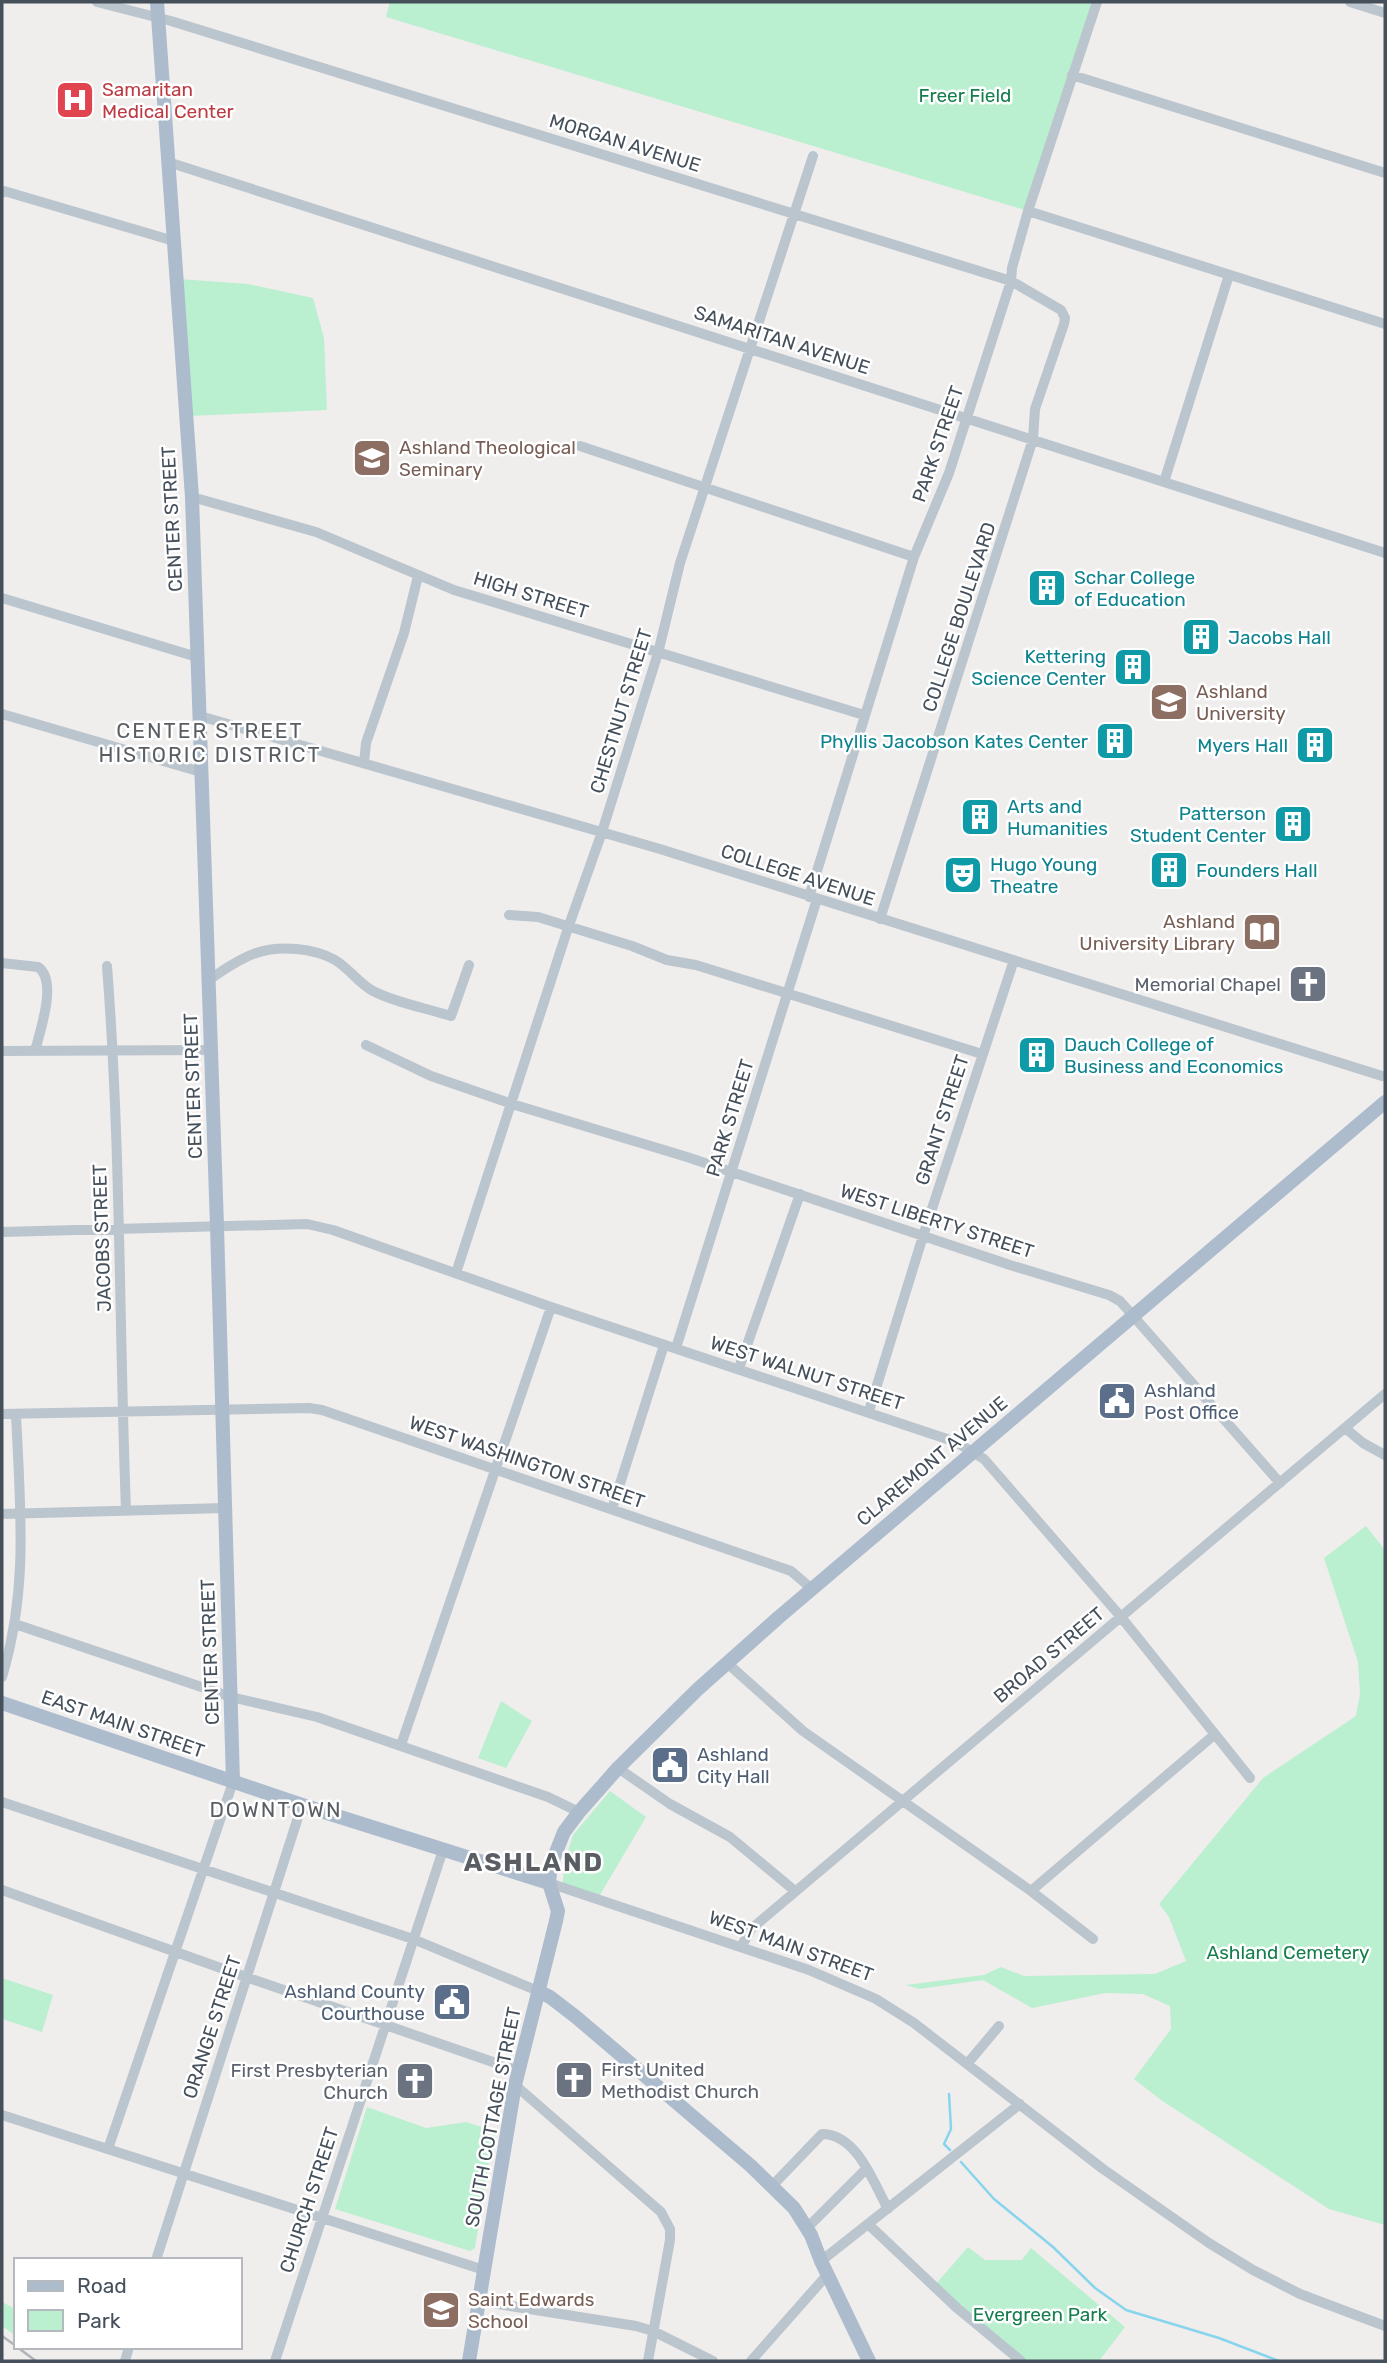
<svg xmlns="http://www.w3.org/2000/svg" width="1387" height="2363" viewBox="0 0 1387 2363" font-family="Rubik,sans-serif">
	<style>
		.green { fill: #baefd0 }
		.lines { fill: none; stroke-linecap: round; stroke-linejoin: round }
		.stream { stroke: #87d5ed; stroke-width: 2.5 }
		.minor { stroke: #bbc5cd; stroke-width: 10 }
		.major { stroke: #acbccd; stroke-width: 14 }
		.rail { stroke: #b0b3b8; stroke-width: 2.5 }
		.labels { text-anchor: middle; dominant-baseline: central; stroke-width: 5; stroke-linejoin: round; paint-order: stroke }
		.health-label { font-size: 19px; fill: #be3a42; stroke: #fff; text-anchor: start }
		.park-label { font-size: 19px; fill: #157e4c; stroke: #fff }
		.street-label { font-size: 19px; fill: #45505b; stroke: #fff }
		.education-label { font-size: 19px; fill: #785e54; stroke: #fff; text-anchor: start }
		.culture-label { font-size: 19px; fill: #0d838f; stroke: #fff; text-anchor: start }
		.worship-label { font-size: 19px; fill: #5b616d; stroke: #fff; text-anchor: end }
		.service-label { font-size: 19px; fill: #4e5e75; stroke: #fff; text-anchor: start }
		.neighbourhood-label { font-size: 21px; letter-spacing: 2px; fill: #5a5e63; stroke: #fff }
		.district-label { font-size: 26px; font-weight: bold; letter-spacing: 2px; fill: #5a5e63; stroke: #fff }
	</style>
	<rect width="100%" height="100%" fill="#f0eded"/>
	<!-- green -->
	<path class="green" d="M390,2H1094L1028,211L386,17Z
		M179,279L248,284L313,298L324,338L327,410L190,416Z
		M1366,1526L1385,1550V2225L1329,2209L1161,2100L1134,2079L1171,2029L1170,2006L1143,1994L1105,1993L1032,2008L983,1980L919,1989L906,1985L984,1975L1001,1967L1024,1976L1155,1974L1186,1961L1169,1917L1159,1904L1263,1778L1356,1716L1360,1694L1358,1662L1324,1558Z
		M501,1701L532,1721L506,1768L478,1758Z
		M610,1791L646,1817L597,1900L562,1888L565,1861L573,1835Z
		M2,1978L53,1995L42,2032L2,2019Z
		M367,2107L426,2128L466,2122L494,2131L475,2248L470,2251L335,2209Z
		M968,2247L985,2260H1022L1031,2248L1125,2327L1099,2361H1027L935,2285Z
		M2,2302L16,2309V2336L2,2326Z"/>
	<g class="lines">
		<!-- stream -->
		<path class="stream" d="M949,2094L951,2129L944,2144L950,2150
			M961,2162L994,2199L1053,2247L1095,2288L1126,2310L1219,2338L1279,2361"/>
		<!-- minor -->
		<path class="minor" d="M97,2L171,21L995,276L1011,281L1061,310L1065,318L1064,324L1035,409L1033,439L880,919
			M1350,2L1385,13
			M1072,75L1385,173
			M168,162L1385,553
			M2,193L4,191L174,241
			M1028,211L1385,324
			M580,446L914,557
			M1164,482L1229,275
			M192,497L316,532L454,590L864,715
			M2,598L197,657
			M2,714L201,772
			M200,716L660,849L1382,1076
			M364,763L366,743L404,633L418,576
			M809,897L914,557L949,473L1011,281L1012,268L1028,211L1097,2
			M509,915L538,917L632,946L667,960L696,965L982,1054
			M2,963L38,967C58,980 40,1031 35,1051
			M107,966C121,1147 119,1329 126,1510
			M209,980C223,970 239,959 256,953C279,945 314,948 335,960C350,969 358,983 373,991C396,1003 426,1008 451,1016L469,965
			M366,1045L431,1076L512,1104L687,1157L1010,1265L1109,1295L1120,1301L1280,1483
			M2,1051L211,1050
			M2,1232L307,1224L333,1230L551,1307L956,1442L984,1459L1121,1617L1250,1778
			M456,1273L568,928L602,832L658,653L680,563L813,156
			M676,1348L817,899
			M739,1368L800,1194
			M869,1411L923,1236L1014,960
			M2,1414L309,1408L322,1410L791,1571L812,1589
			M1345,1428L1363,1443L1385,1455
			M612,1509L664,1345
			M2,1514L225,1508
			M15,1624L231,1697L317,1717L548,1797L579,1812
			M726,1662L803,1731L1031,1891L1093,1939
			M2,1677C29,1588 20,1506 16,1414
			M401,1745L551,1307
			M618,1768L670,1804L730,1837L795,1891
			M2,1802L413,1939L538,1991
			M549,1883L809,1970L876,1999L914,2023L1103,2169L1209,2243L1253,2270L1300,2294L1385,2326
			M2,1890L246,1977L519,2071
			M1031,1891L1214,1735
			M741,1947L751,1929L1385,1394
			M967,2064L999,2026
			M515,2085L661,2212L670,2229V2240L648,2361
			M2,2115L484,2270
			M108,2149L233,1782
			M772,2186L822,2134C857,2134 873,2182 888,2209
			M868,2224L957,2308L1021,2361
			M807,2228L866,2169
			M156,2260L302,1805
			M821,2261L1020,2104
			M479,2301L636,2326L653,2331L713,2361
			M125,2361L129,2347
			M275,2361L443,1850
			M751,2361L827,2275"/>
		<!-- major -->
		<path class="major" d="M157,2L192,497L217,1226L233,1782
			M2,1703L302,1805L549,1883
			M538,1991L550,1997L576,2017L751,2166L794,2208L811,2235L821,2261L869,2361
			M469,2361L515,2085L556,1921L558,1911L549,1883L551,1865L564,1832L579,1812L618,1768L698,1689L779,1617L1385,1102"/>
		<!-- rail -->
		<path class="rail" d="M2,2336L16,2346
			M17,2347L36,2361"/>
	</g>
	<!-- icons -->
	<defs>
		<g id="hospital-square" transform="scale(2.0125)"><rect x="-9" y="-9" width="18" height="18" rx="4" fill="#e0444e" stroke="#fff"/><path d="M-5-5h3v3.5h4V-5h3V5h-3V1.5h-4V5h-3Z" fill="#fff"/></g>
		<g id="university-square" transform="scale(2.0125)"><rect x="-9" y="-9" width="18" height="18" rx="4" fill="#8d6e63" stroke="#fff"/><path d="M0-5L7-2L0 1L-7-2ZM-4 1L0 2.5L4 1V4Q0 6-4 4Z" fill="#fff"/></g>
		<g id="building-square" transform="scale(2.0125)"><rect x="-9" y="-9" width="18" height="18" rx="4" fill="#0f9aa8" stroke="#fff"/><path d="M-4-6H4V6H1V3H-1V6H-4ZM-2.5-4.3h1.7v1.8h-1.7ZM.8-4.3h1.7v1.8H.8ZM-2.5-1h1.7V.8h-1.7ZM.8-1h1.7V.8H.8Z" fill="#fff"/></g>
		<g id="theatre-square" transform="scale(2.0125)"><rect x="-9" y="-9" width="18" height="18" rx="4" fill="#0f9aa8" stroke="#fff"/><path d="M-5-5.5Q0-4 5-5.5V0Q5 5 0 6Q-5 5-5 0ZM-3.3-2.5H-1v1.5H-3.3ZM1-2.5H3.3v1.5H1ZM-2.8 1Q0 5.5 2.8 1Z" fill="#fff"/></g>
		<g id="library-square" transform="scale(2.0125)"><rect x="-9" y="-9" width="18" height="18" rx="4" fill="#8d6e63" stroke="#fff"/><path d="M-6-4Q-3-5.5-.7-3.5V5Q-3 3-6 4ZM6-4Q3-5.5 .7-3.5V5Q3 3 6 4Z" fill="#fff"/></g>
		<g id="church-square" transform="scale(2.0125)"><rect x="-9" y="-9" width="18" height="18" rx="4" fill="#6b7280" stroke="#fff"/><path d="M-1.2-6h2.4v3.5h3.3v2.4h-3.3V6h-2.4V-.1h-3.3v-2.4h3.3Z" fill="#fff"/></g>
		<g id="civic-square" transform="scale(2.0125)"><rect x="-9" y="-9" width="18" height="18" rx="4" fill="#5c6f8a" stroke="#fff"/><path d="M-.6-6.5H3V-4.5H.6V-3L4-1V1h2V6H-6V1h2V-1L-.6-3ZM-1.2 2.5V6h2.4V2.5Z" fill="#fff"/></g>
		<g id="school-square" transform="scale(2.0125)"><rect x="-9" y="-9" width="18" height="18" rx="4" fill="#8d6e63" stroke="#fff"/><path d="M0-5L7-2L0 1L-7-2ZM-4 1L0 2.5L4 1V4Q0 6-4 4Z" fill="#fff"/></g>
	</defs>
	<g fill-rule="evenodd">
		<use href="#hospital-square" x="75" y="100"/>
		<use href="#university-square" x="372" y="458"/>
		<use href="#building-square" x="1047" y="588"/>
		<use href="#building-square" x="1201" y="637"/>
		<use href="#building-square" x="1133" y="667"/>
		<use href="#university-square" x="1169" y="702"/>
		<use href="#building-square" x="1115" y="741"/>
		<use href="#building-square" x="1315" y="745"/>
		<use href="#building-square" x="980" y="817"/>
		<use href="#building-square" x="1293" y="824"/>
		<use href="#building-square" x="1169" y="870"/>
		<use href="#theatre-square" x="963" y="875"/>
		<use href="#library-square" x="1262" y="932"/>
		<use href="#church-square" x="1308" y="984"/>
		<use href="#building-square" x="1037" y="1055"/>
		<use href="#civic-square" x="1117" y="1401"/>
		<use href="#civic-square" x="670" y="1765"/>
		<use href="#civic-square" x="452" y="2002"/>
		<use href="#church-square" x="574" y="2080"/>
		<use href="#church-square" x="415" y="2081"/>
		<use href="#school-square" x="441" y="2310"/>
	</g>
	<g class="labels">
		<!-- health labels -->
		<g class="health-label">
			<text x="102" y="89">Samaritan<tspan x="102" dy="22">Medical Center</tspan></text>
		</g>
		<!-- park labels -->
		<g class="park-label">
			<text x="965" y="95">Freer Field</text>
			<text x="1288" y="1952">Ashland Cemetery</text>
			<text x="1040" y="2314">Evergreen Park</text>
		</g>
		<!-- street labels -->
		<g class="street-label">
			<text transform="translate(625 143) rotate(17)">MORGAN AVENUE</text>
			<text transform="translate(782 340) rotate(18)">SAMARITAN AVENUE</text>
			<text transform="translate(938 444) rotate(-71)">PARK STREET</text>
			<text transform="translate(172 519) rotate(-93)">CENTER STREET</text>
			<text transform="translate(531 595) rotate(17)">HIGH STREET</text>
			<text transform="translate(959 617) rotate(-72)">COLLEGE BOULEVARD</text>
			<text transform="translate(621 711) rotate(-73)">CHESTNUT STREET</text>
			<text transform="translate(798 875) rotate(18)">COLLEGE AVENUE</text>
			<text transform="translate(193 1086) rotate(-92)">CENTER STREET</text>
			<text transform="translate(730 1118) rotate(-73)">PARK STREET</text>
			<text transform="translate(942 1120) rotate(-72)">GRANT STREET</text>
			<text transform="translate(937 1221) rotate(18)">WEST LIBERTY STREET</text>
			<text transform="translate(102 1238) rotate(-92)">JACOBS STREET</text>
			<text transform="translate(807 1373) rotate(18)">WEST WALNUT STREET</text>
			<text transform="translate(932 1461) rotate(-40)">CLAREMONT AVENUE</text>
			<text transform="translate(527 1462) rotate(19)">WEST WASHINGTON STREET</text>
			<text transform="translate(210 1652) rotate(-92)">CENTER STREET</text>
			<text transform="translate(1049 1655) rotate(-40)">BROAD STREET</text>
			<text transform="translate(123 1724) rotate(19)">EAST MAIN STREET</text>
			<text transform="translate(791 1946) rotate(20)">WEST MAIN STREET</text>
			<text transform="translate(212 2027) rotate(-72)">ORANGE STREET</text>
			<text transform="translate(493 2117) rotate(-79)">SOUTH COTTAGE STREET</text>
			<text transform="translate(309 2200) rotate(-72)">CHURCH STREET</text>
		</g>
		<!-- education labels -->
		<g class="education-label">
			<text x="399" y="447">Ashland Theological<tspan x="399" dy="22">Seminary</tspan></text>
			<text x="1196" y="691">Ashland<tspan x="1196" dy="22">University</tspan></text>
			<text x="1235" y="921" text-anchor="end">Ashland<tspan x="1235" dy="22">University Library</tspan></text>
			<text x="468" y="2299">Saint Edwards<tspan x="468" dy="22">School</tspan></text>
		</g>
		<!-- culture labels -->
		<g class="culture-label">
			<text x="1074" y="577">Schar College<tspan x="1074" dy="22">of Education</tspan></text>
			<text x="1228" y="637">Jacobs Hall</text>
			<text x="1106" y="656" text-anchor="end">Kettering<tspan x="1106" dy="22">Science Center</tspan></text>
			<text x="1088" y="741" text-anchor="end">Phyllis Jacobson Kates Center</text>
			<text x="1288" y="745" text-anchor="end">Myers Hall</text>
			<text x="1007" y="806">Arts and<tspan x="1007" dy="22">Humanities</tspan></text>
			<text x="1266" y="813" text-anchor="end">Patterson<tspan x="1266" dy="22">Student Center</tspan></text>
			<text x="990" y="864">Hugo Young<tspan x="990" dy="22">Theatre</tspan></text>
			<text x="1196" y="870">Founders Hall</text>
			<text x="1064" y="1044">Dauch College of<tspan x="1064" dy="22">Business and Economics</tspan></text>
		</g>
		<!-- worship labels -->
		<g class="worship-label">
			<text x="1281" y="984">Memorial Chapel</text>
			<text x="601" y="2069" text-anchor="start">First United<tspan x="601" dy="22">Methodist Church</tspan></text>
			<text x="388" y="2070">First Presbyterian<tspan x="388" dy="22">Church</tspan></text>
		</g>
		<!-- service labels -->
		<g class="service-label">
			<text x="1144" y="1390">Ashland<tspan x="1144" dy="22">Post Office</tspan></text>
			<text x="697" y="1754">Ashland<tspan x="697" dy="22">City Hall</tspan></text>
			<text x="425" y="1991" text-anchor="end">Ashland County<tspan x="425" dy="22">Courthouse</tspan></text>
		</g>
		<!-- neighbourhood labels -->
		<g class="neighbourhood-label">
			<text x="210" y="730">CENTER STREET<tspan x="210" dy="24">HISTORIC DISTRICT</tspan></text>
			<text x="276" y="1809">DOWNTOWN</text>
		</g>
		<!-- district labels -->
		<g class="district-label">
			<text x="534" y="1862">ASHLAND</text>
		</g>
	</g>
	<!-- border -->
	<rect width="1387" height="2363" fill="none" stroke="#45505b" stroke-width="7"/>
	<!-- legend -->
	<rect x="14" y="2258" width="228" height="91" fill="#ffffff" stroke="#b5b9bd" stroke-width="2"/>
	<rect x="28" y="2281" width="35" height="10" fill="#acbccd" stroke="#b5b9bd" stroke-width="2"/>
	<text x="77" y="2293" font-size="21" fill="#45505b">Road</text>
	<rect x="28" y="2310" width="35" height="21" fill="#baefd0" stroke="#b5b9bd" stroke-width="2"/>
	<text x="77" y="2328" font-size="21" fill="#45505b">Park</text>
</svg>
